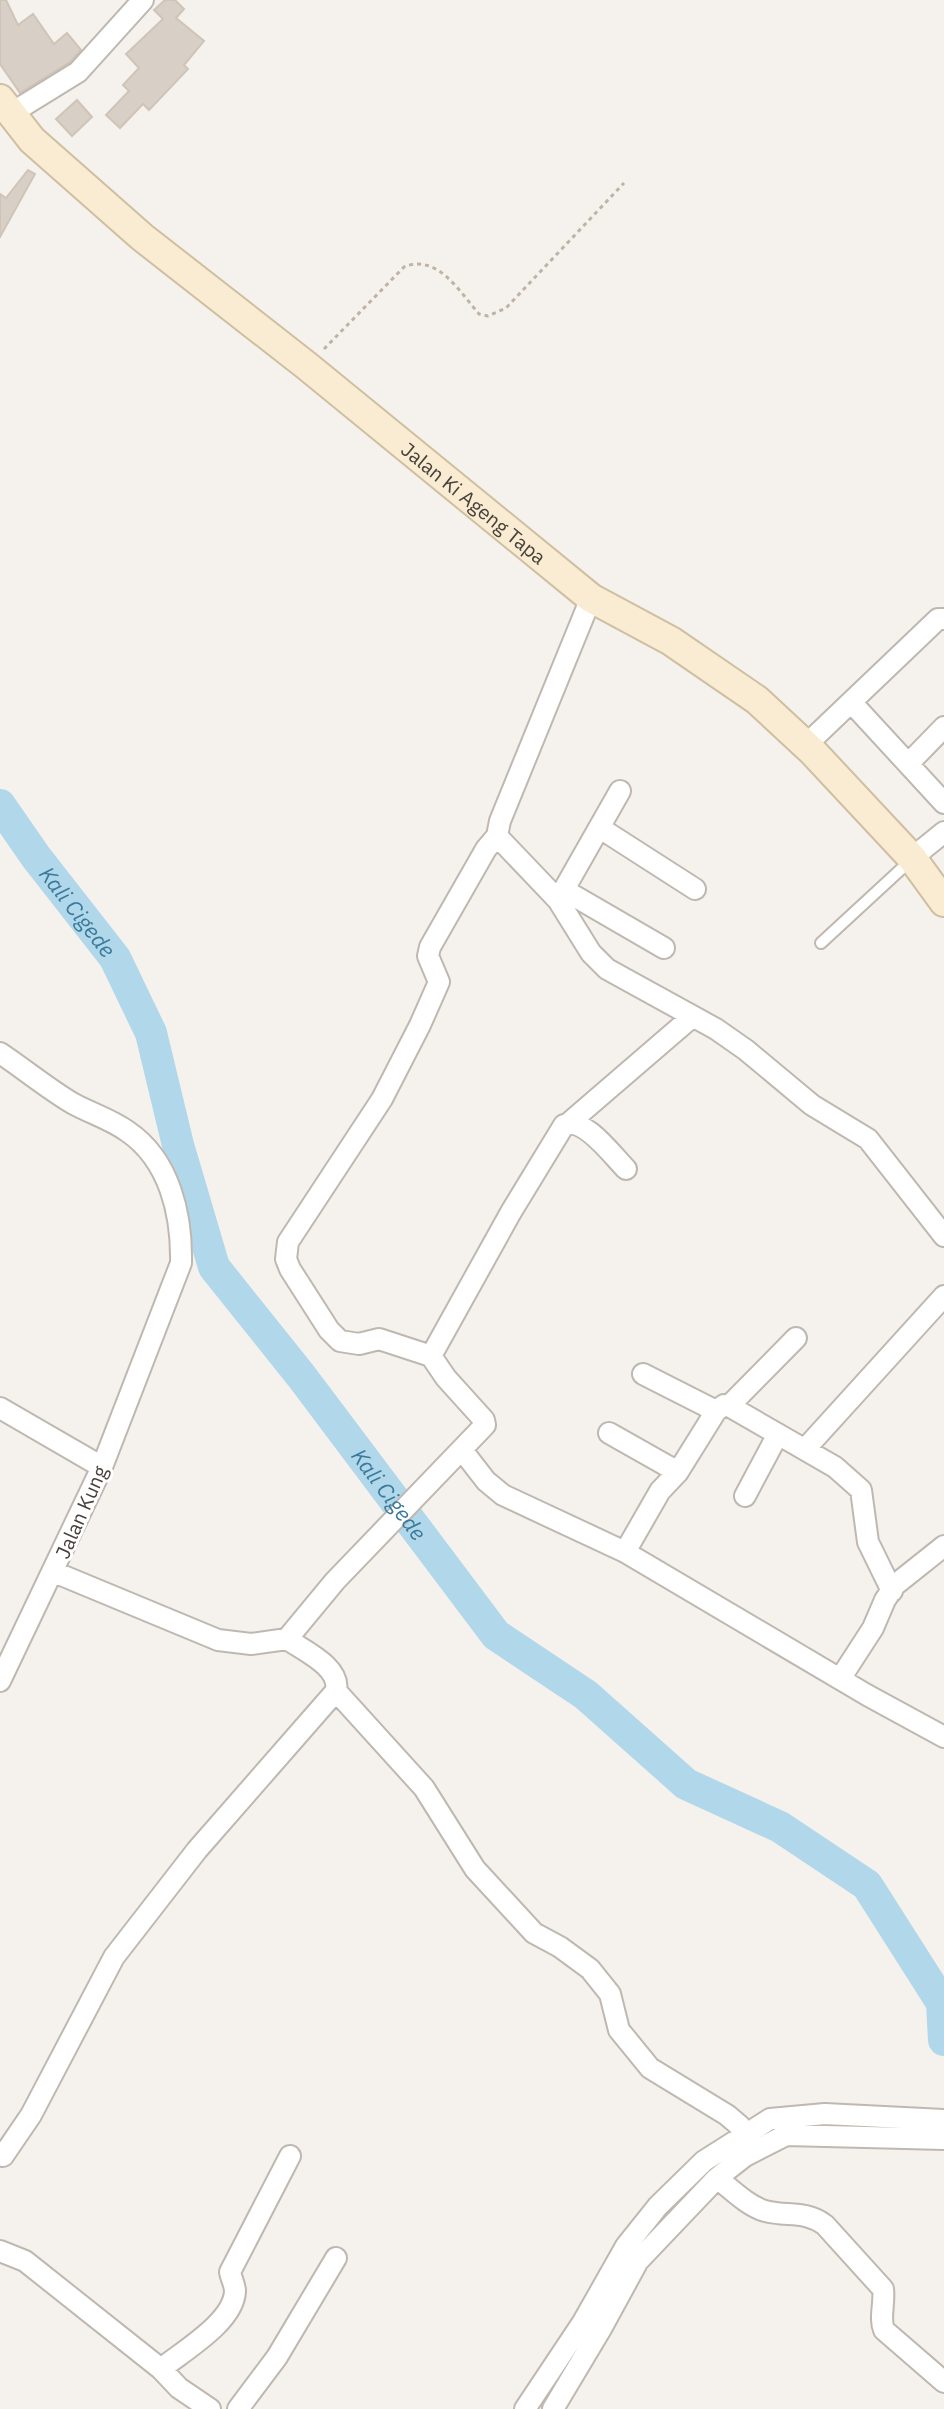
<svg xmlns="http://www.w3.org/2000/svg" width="944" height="2409" viewBox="0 0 944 2409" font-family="'IBM Plex Sans',sans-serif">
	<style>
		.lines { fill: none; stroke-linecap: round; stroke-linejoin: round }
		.river { stroke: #b1d7ea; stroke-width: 32 }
		.building { fill: #d8cfc6; stroke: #cfc4b7; stroke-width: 2 }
		.lane-casing { stroke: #bfb8b0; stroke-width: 14 }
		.street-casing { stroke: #bfb8b0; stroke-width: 24 }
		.secondary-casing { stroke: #cfbfa1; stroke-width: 32 }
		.path { stroke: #bfb3a3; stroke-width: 3; stroke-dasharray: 4 4; stroke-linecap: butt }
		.lane { stroke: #fff; stroke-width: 10 }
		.street { stroke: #fff; stroke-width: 20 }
		.secondary { stroke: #f9ecd2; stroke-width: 28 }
		.labels { text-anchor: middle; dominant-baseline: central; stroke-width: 6; stroke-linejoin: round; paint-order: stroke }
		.street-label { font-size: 20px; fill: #48423b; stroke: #fff }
		.water-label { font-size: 22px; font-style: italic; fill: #3a7a9b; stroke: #fff }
	</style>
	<rect width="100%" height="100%" fill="#f5f1ed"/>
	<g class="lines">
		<!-- river -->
		<path class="river" id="s1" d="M0,805L36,857L115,958L151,1033L178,1145L214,1267L302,1377L496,1635L586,1695L686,1784L780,1827L867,1885L942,2003L944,2040"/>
	</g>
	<!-- building -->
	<path class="building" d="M0,0H6L18,25L33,14L54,44L67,33L81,50L70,62L20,93L0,64Z
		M165,0H175L184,9L176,18L204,41L184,65L188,69L149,110L143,104L120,128L106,115L129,91L123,85L139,68L126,54L163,19L154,10Z
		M77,100L92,117L72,136L56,119Z
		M28,170L35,174L0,237V194L6,198Z"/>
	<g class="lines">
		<!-- lane casing -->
		<g class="lane-casing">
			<path id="lane" d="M821,943L911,860"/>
		</g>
		<!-- street casing -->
		<g class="street-casing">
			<path id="street" d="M10,114L78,72L143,0
				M591,598L500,821L497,836L558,900L591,953L607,969L716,1029L746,1050L812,1105L868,1139L944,1236
				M851,702L938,619H944
				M806,745L851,702L944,803
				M909,763L944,727
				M600,828L695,889
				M912,858L944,832
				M564,890L664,948
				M558,900L620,791
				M0,1053C24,1069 47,1088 72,1103C90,1113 110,1119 127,1131C170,1160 182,1215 181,1263L102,1467L0,1681
				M570,1122L692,1017
				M431,1356L511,1212L564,1125C584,1116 612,1155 626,1169
				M643,1374L716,1411L724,1405L729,1406L835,1467L861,1490L868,1542L892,1591
				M729,1406L796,1338
				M0,1408L102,1467
				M609,1433L678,1472
				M806,1448L944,1296
				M462,1450L486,1481L503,1495L625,1552L867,1695L944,1737
				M745,1496L778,1434
				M625,1552L660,1491L678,1472L716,1411
				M54,1572L218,1640L251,1644L287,1639L335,1581L485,1425L484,1420L446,1378L431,1356L379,1339L359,1344L340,1341L329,1330L290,1269L286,1259L288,1242L382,1099L420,1025L439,982L428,956L430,947L486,849L497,836
				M840,1679L873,1628L885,1600L895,1585L944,1546
				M336,1691L424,1788L475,1869L534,1933L560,1947L590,1969L610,1994L619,2030L650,2068L727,2115L740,2126L745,2156
				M0,2152L3,2156L31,2115L114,1957L197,1850L336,1691C341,1667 304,1651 287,1639
				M717,2178C731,2189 748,2206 765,2211C787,2217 805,2210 825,2225L883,2289C885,2303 879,2318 884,2330L944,2382
				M0,2251L25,2261L161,2369L179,2388L210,2409
				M161,2369C183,2351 234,2322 235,2291C235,2285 231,2278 230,2272L290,2156
				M238,2409L277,2357L336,2258
				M525,2409L583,2322L626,2246L658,2206L704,2161L770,2119L825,2114L944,2120
				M553,2409L602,2327L638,2261L717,2178L745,2156L786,2135L944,2139"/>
		</g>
		<!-- secondary casing -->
		<g class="secondary-casing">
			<g id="secondary">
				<path id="s2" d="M0,99L32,140L142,237L307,366L591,598L671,641L757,700L812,751L912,858L944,902"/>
			</g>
		</g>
		<!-- path -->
		<path class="path" d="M324,349L404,267C437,253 460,292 479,314L488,316L506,308L624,183"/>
		<!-- lane -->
		<use href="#lane" class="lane"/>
		<!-- street -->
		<use href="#street" class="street"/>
		<!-- secondary -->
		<use href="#secondary" class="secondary"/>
	</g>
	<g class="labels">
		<!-- street labels -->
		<g class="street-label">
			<text stroke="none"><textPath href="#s2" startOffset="624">Jalan Ki Ageng Tapa</textPath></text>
			<text transform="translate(81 1512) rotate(-66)">Jalan Kung</text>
		</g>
		<!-- water labels -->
		<g class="water-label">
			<text stroke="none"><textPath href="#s1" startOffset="132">Kali Cigede</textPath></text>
			<text stroke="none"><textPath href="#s1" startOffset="804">Kali Cigede</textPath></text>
		</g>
	</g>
</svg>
